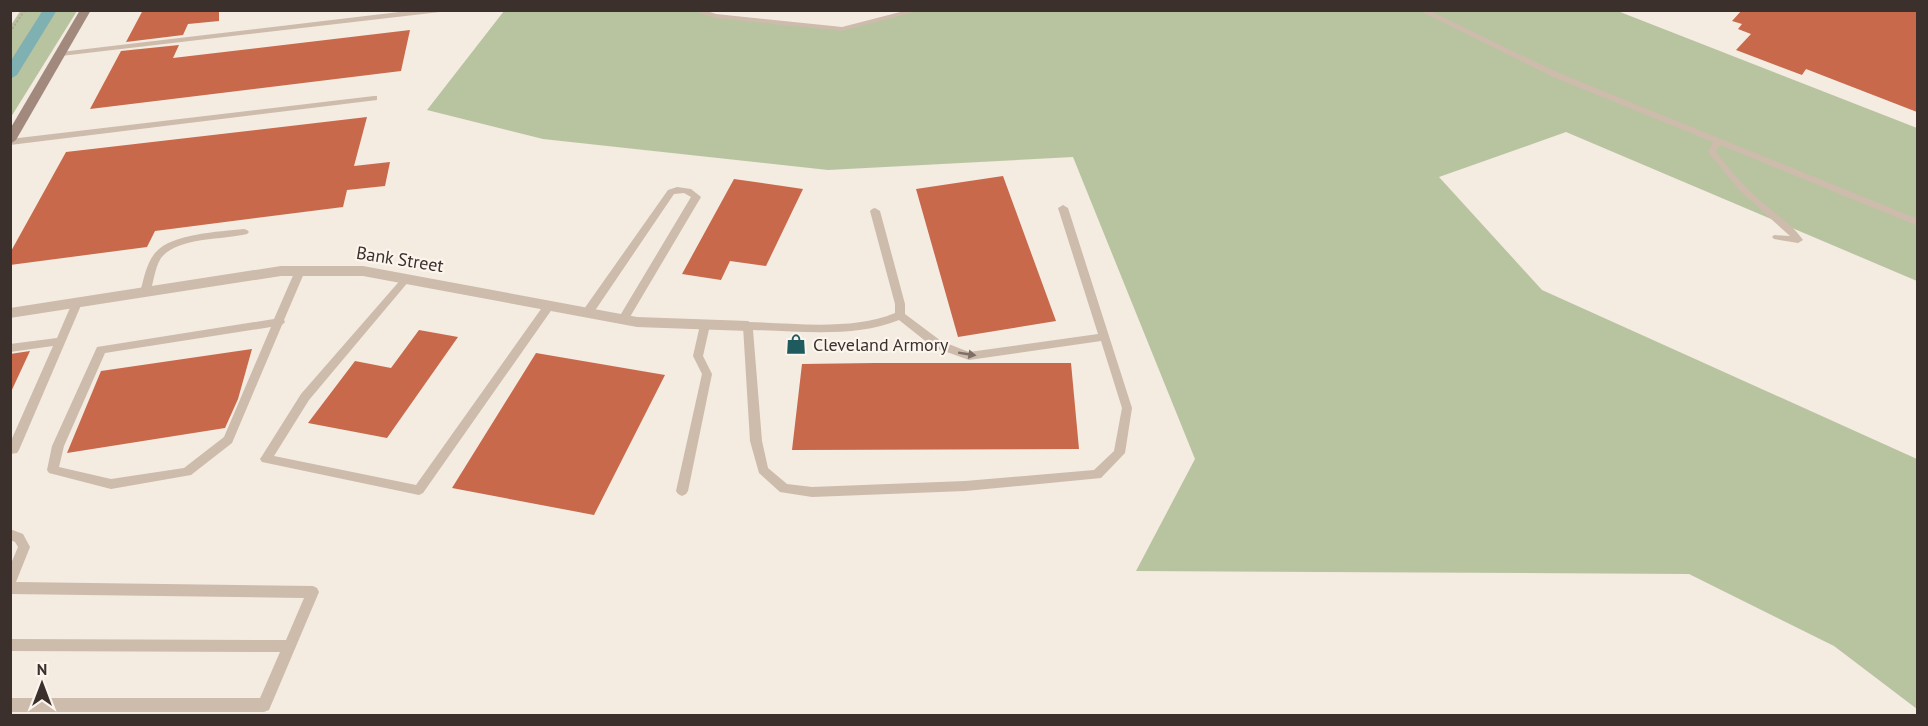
<svg xmlns="http://www.w3.org/2000/svg" width="1928" height="726" viewBox="0 0 1928 726" font-family="'PT Sans',sans-serif">
	<style>
		.green { fill: #b8c4a0 }
		.lines { fill: none; stroke-linecap: round; stroke-linejoin: round }
		.canal { fill: #7fb0b2; fill-rule: evenodd }
		.building { fill: #c8694b }
		.path { stroke: #b9a596; stroke-width: 2; stroke-dasharray: 2 2; stroke-linecap: butt }
		.lane { fill: #cdbbac; fill-rule: evenodd }
		.street { fill: #cdbbac; fill-rule: evenodd }
		.secondary { fill: #a18a7d; fill-rule: evenodd }
		.oneway { fill: #7d6f65 }
		.labels { text-anchor: middle; dominant-baseline: central; stroke-width: 4.5; stroke-linejoin: round; paint-order: stroke }
		.street-label { font-size: 18px; fill: #3b302b; stroke: #fbf5ee }
		.poi-label { font-size: 18px; fill: #3b302b; stroke: #fbf5ee; text-anchor: start }
	</style>
	<rect width="100%" height="100%" fill="#f4ebe1"/>
	<!-- green -->
	<path class="green" d="M21,10L77,11L11,117V25Z
		M919,10H1615L1917,128V281L1566,132L1439,177L1542,290L1917,459V709L1834,646L1689,574L1136,571L1195,459L1073,157L828,170L543,139L427,110L504,11H694L715,16L842,29Z"/>
	<g class="lines">
		<!-- canal -->
		<path class="canal" d="M43,10H57L17,75L10,79V62Z"/>
	</g>
	<!-- building -->
	<path class="building" d="M143,10H219V21L188,24L183,35L126,42Z
		M1742,10H1917V112L1806,69L1802,75L1736,50L1751,34L1738,29L1742,24L1732,21Z
		M410,30L401,71L90,109L121,51L179,45L173,58Z
		M367,117L354,166L390,162L385,186L347,190L343,207L155,231L147,247L10,265V253L66,152Z
		M1003,176L1056,321L958,337L916,189Z
		M734,179L803,189L766,266L730,261L721,280L682,274Z
		M419,330L458,337L387,438L308,423L355,361L391,368Z
		M252,349L238,399L225,428L67,453L101,371Z
		M30,351L10,394V354Z
		M536,353L665,375L594,515L452,488Z
		M875,363H1071L1079,449L792,450L802,364Z"/>
	<g class="lines">
		<!-- path -->
		<path class="path" d="M10,15L14,10
			M10,32L25,10"/>
		<!-- lane -->
		<path class="lane" d="M416,10H443L440,12L61,56L57,54L61,52Z
			M691,10H704L716,14L842,27L908,10H922L842,31L715,18Z
			M1418,10H1428L1559,73L1918,219V226L1720,145L1716,152C1730,170 1744,187 1761,201C1775,214 1792,224 1803,240L1798,243L1774,239L1772,237L1774,235L1790,236L1739,190L1708,152L1713,142L1553,77Z
			M374,96H377V100L10,145V139Z
			M677,187L691,189L701,197L627,322L623,323L618,319L691,197L684,193L674,194L592,315H584L583,312L584,309L668,190Z
			M1063,205L1068,208L1132,408L1125,453L1101,478L965,491L812,497L780,492L759,473L750,441L743,326L748,322C793,323 852,331 895,313V304L870,211L872,209L875,208L880,211L905,304V314L941,341L969,352L1098,334L1058,208ZM899,320L933,347L969,360L1101,341L1122,408L1114,451L1094,470L965,481L812,487L787,484L768,468L762,441L753,330C800,331 855,338 899,320Z
			M244,229L247,230L249,232L247,234C223,240 177,237 161,258C154,269 154,283 149,295H141L140,292C144,279 146,264 155,253C172,233 219,232 244,229Z
			M300,268L305,271L284,320L285,322L282,325L232,443L191,475L111,489L49,473L47,470L52,446L97,347L274,319L295,271ZM271,327L224,437L184,468L111,479L59,467L64,446L105,353Z
			M406,276L411,279L409,281L309,400L274,456L416,485L546,302L550,301L555,305L423,493L419,495L262,462L260,459L262,456L301,394L403,277Z
			M77,299L82,303L19,450L17,453L10,454V443L53,346L10,352V344L57,338L72,303Z
			M705,321L710,325L703,356L712,374L688,491L686,494L682,496L678,494L676,491L702,374L693,356L700,325Z
			M10,529L23,534L30,547L16,582L313,586L317,588L319,592L269,710L264,712H10V698H260L280,652L10,651V639L286,640L304,598L10,594V566L18,547L15,542L10,540Z"/>
		<!-- street -->
		<path class="street" d="M281,266H363L637,317L748,321L755,326L748,331L637,327L363,276H281L10,318V308Z"/>
		<!-- secondary -->
		<path class="secondary" d="M80,10H91L16,140L10,144V129Z"/>
	</g>
	<!-- one-way arrows -->
	<defs><path id="oneway-solid" d="M-6-.8H1V-3.2L6.5 0L1 3.2V.8H-6Z" transform="scale(1.5)"/></defs>
	<use class="oneway" href="#oneway-solid" transform="translate(967 354) rotate(9)"/>
	<!-- icons -->
	<defs>
		<g id="shop-bare" transform="scale(1.62)"><path d="M-5-2.5h2.3a2.7 3.5 0 0 1 5.4 0H5L5.5 6h-11ZM-1.5-2.5h3a1.5 2.3 0 0 0-3 0Z" fill="#1f5a5e" stroke="#fbf5ee" stroke-width="2.5" paint-order="stroke"/></g>
	</defs>
	<g fill-rule="evenodd">
		<use href="#shop-bare" x="796" y="344"/>
	</g>
	<g class="labels">
		<!-- street labels -->
		<g class="street-label">
			<text transform="translate(400 259) rotate(9)">Bank Street</text>
		</g>
		<!-- poi labels -->
		<g class="poi-label">
			<text x="813" y="344">Cleveland Armory</text>
		</g>
	</g>
	<!-- border -->
	<rect width="1928" height="726" fill="none" stroke="#3b302b" stroke-width="24"/>
	<!-- north arrow -->
	<g transform="translate(42 684)" stroke="#fbf5ee" stroke-width="4.5" paint-order="stroke">
	<path d="M0-4.5L10 22L0 15L-10 22Z" fill="#3b302b"/>
	<text y="-9" font-size="16" font-weight="bold" text-anchor="middle" fill="#3b302b">N</text>
	</g>
</svg>
